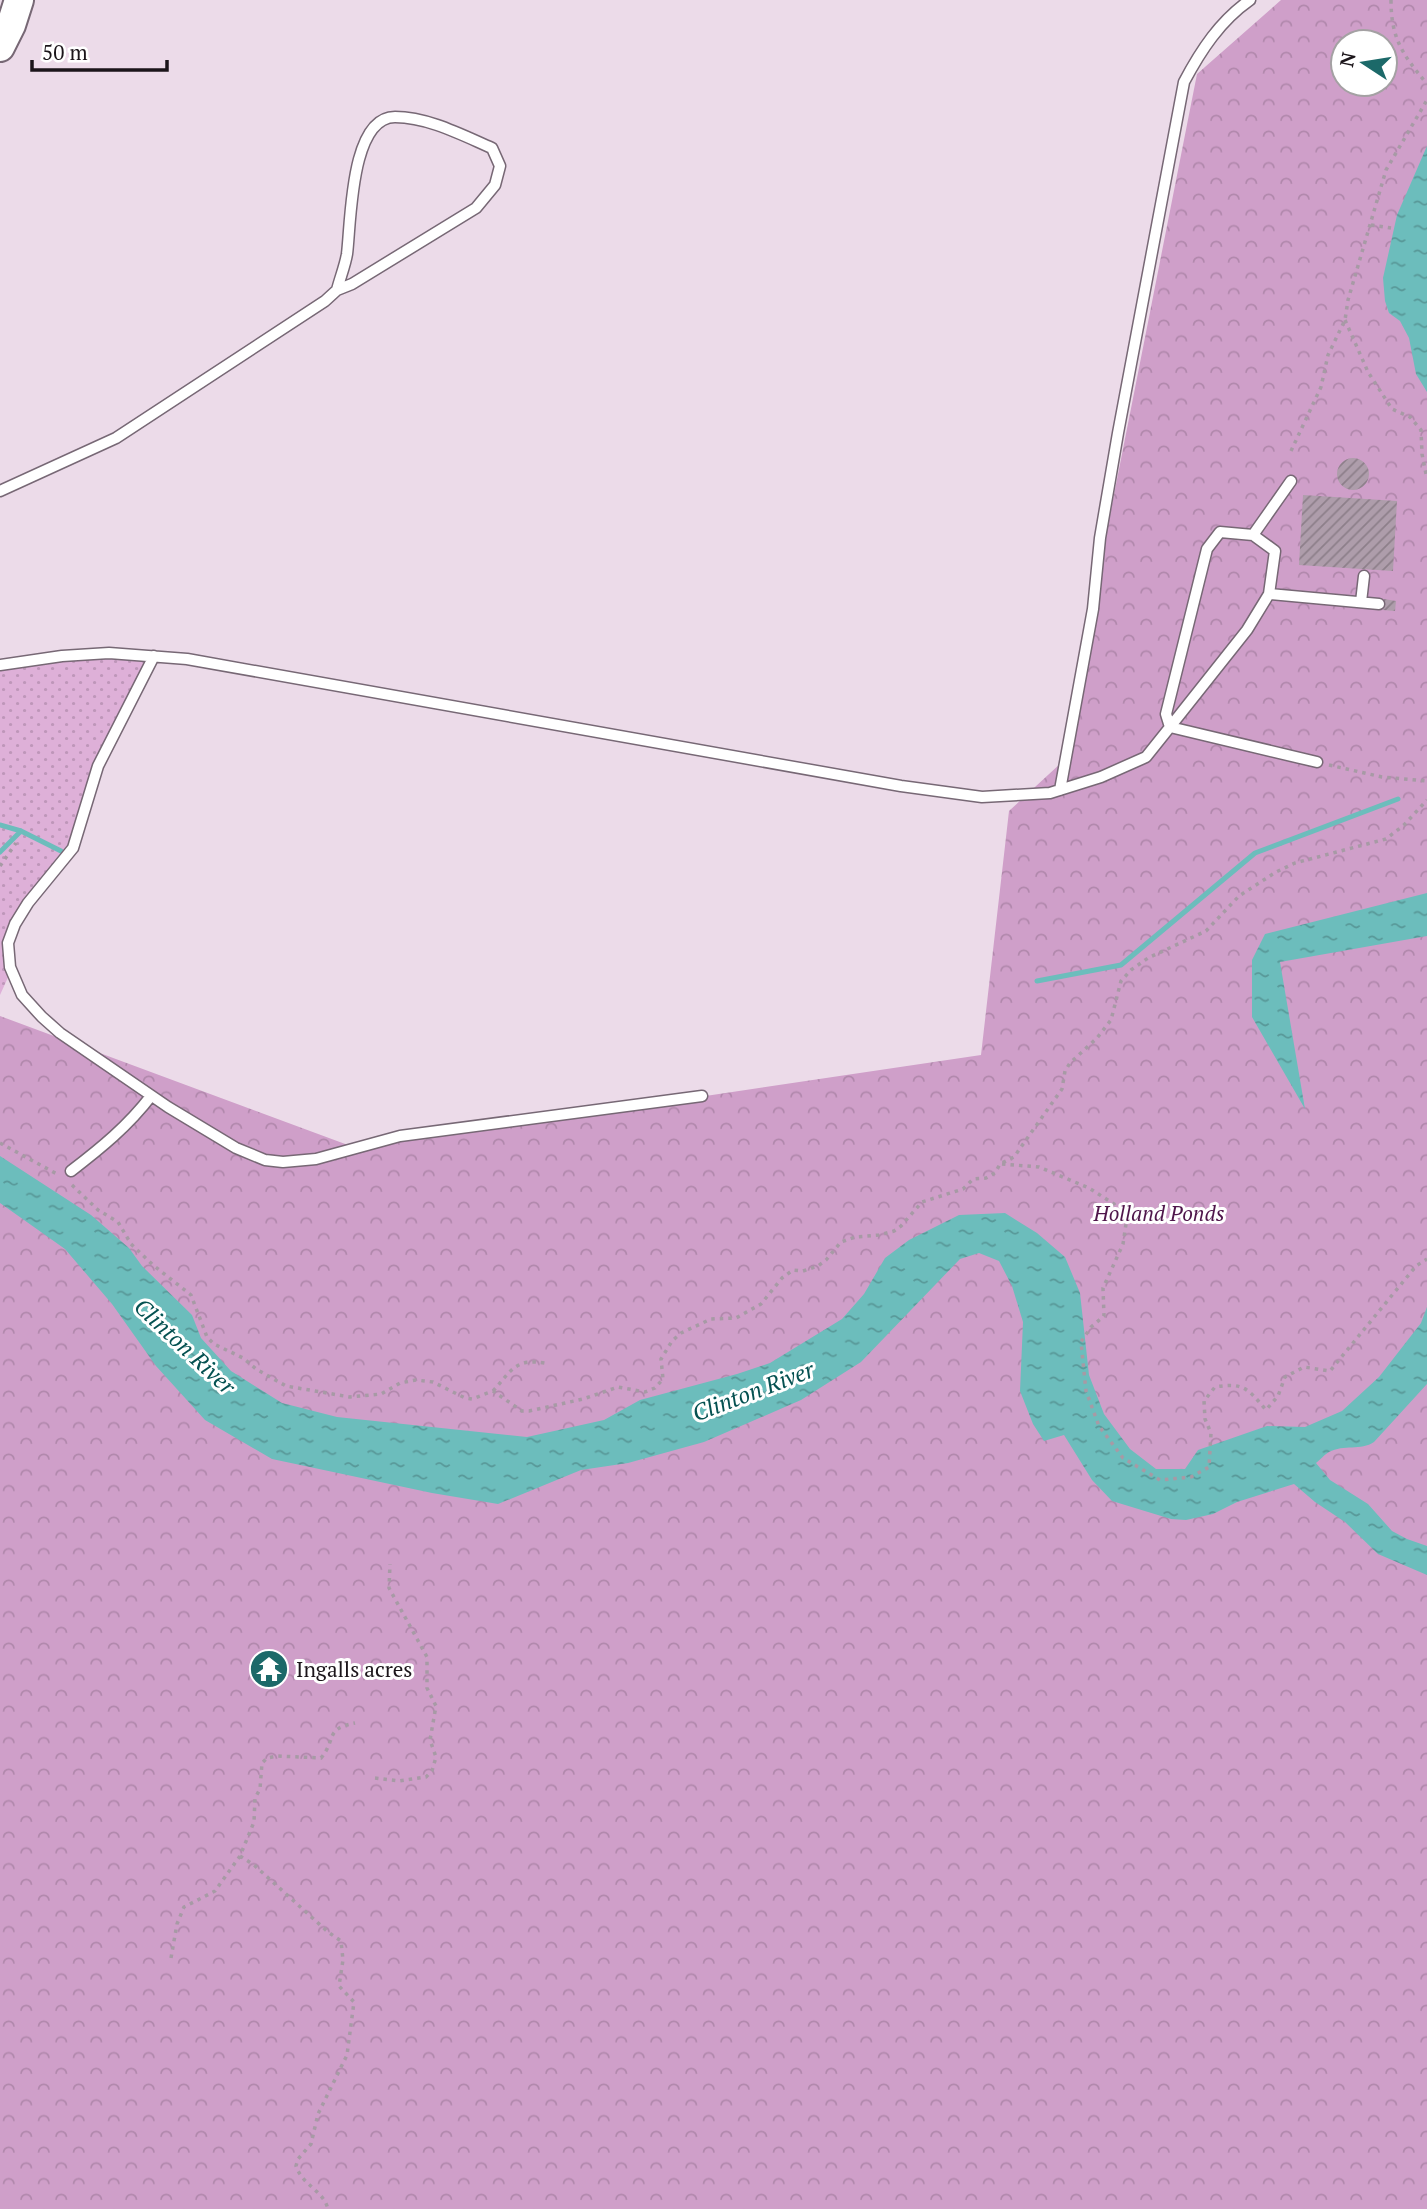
<svg xmlns="http://www.w3.org/2000/svg" width="1427" height="2209" viewBox="0 0 1427 2209" font-family="'PT Serif',serif">
	<style>
		.green { fill: url(#green-dots) }
		.forest { fill: url(#forest-crowns); fill-rule: evenodd }
		.water { fill: url(#water-ripples) }
		.lines { fill: none; stroke-linecap: round; stroke-linejoin: round }
		.stream { stroke: #6cbdbc; stroke-width: 5 }
		.building { fill: url(#building-hatch) }
		.service-casing { stroke: #776875; stroke-width: 13 }
		.secondary-casing { stroke: #776875; stroke-width: 32 }
		.path { stroke: #a79aa5; stroke-width: 3.5; stroke-dasharray: 3.5 5; stroke-linecap: butt }
		.service { stroke: #fff; stroke-width: 10 }
		.secondary { stroke: #fff; stroke-width: 28 }
		.labels { text-anchor: middle; dominant-baseline: central; stroke-width: 6; stroke-linejoin: round; paint-order: stroke }
		.park-label { font-size: 21px; font-style: italic; fill: #4f164b; stroke: #fff }
		.poi-label { font-size: 21px; fill: #1b151a; stroke: #fff; text-anchor: start }
		.water-label { font-size: 23px; font-style: italic; fill: #055151; stroke: #fff }
	</style>
	<defs>
		<pattern id="green-dots" width="8" height="8" patternUnits="userSpaceOnUse" patternTransform="scale(1.75)"><rect width="8" height="8" fill="#deb0d8"/><path d="M2 2h.1M6 6h.1" fill="none" stroke="#be96b9" stroke-width="1.8" stroke-linecap="round"/></pattern>
		<pattern id="forest-crowns" width="20" height="18" patternUnits="userSpaceOnUse" patternTransform="scale(1.75)"><rect width="20" height="18" fill="#cf9fc9"/><path d="M2 6a3 3 0 1 1 6 0M12 15a3 3 0 1 1 6 0" fill="none" stroke="#b188ac"/></pattern>
		<pattern id="water-ripples" width="26" height="14" patternUnits="userSpaceOnUse" patternTransform="scale(1.75)"><rect width="26" height="14" fill="#6cbdbc"/><path d="M2 4q2-2 4 0t4 0M15 11q2-2 4 0t4 0" fill="none" stroke="#589898"/></pattern>
		<pattern id="building-hatch" width="6" height="6" patternUnits="userSpaceOnUse" patternTransform="scale(1.75)"><rect width="6" height="6" fill="#ae9dab"/><path d="M-1 1l2-2M0 6l6-6M5 7l2-2" fill="none" stroke="#8d7f8a"/></pattern>
	</defs>
	<rect width="100%" height="100%" fill="#ecdbe9"/>
	<!-- green -->
	<path class="green" d="M109,656L149,659L95,765L71,846L12,921L10,973L0,995V668L63,658Z"/>
	<!-- forest -->
	<path class="forest" d="M1281,0H1427V2209H0V1016L356,1148L981,1055L1009,811L1061,763L1197,74ZM1343,42H1385V84H1343Z"/>
	<!-- water -->
	<path class="water" d="M1427,146V392L1416,374L1409,338L1400,321L1389,313L1385,301L1383,278L1397,215Z
		M1427,893V936L1280,962L1305,1109L1252,1017V960L1265,934Z
		M0,1156L91,1215L129,1248L142,1266L192,1315L201,1338L231,1371L282,1403L337,1417L527,1437L604,1420L640,1400L737,1374L770,1363L842,1319L864,1294L885,1258L909,1240L959,1215L1005,1213L1037,1233L1065,1257L1080,1293L1089,1375L1104,1414L1130,1449L1156,1469H1185L1198,1450L1267,1426L1305,1427L1342,1411L1379,1377L1421,1323L1427,1307V1384L1374,1442C1361,1451 1344,1444 1329,1452C1325,1454 1320,1460 1316,1463L1330,1480L1368,1504L1392,1531L1407,1539L1427,1546V1575L1378,1554L1345,1522L1315,1502L1294,1484L1237,1502L1213,1514L1186,1520L1171,1519L1112,1501L1092,1480L1064,1435L1044,1441L1033,1424L1020,1391L1023,1322L1012,1286L999,1261L979,1253L960,1259L861,1362L801,1400L704,1442L628,1463L581,1470L498,1504L432,1493L272,1459L205,1420L156,1366L112,1304L65,1249L0,1203Z"/>
	<g class="lines">
		<!-- stream -->
		<path class="stream" d="M0,825L21,831L61,851
			M0,852L21,831
			M1037,981L1121,965L1255,853L1398,799"/>
	</g>
	<!-- building -->
	<path class="building" d="M1337 474a16 16 0 1 1 32 0a16 16 0 1 1-32 0Z
		M1303,495L1397,501L1393,571L1299,565Z
		M1384,599L1396,601L1395,611L1383,610Z"/>
	<g class="lines">
		<!-- service casing -->
		<g class="service-casing">
			<path id="service" d="M0,491L116,438L325,301L337,290L352,284L476,208L495,185L500,166L492,148C462,135 428,117 395,117C350,117 351,223 347,254C345,266 340,278 337,290
				M1220,532L1253,535L1275,551L1269,594L1247,630L1170,727L1166,714L1207,549Z
				M1253,535L1291,481
				M1269,594L1379,604
				M1361,602L1364,576
				M154,656L98,766L73,848L28,903L15,924L8,943L10,967L22,995L42,1017L60,1033L168,1107L236,1148L265,1160L283,1162L316,1159L400,1136L702,1096
				M0,665L62,656L109,653L187,659L901,786L982,797L1050,793L1101,777L1146,757L1170,727L1317,762
				M1060,790L1093,609L1100,538L1118,433L1184,82C1201,50 1220,21 1250,0
				M71,1171C101,1148 128,1126 151,1096"/>
		</g>
		<!-- secondary casing -->
		<g class="secondary-casing">
			<path id="secondary" d="M0,47L11,25L19,0"/>
		</g>
		<!-- path -->
		<path class="path" d="M1391,0C1391,39 1403,55 1427,84
			M1371,225L1391,228
			M1345,320L1368,372L1392,409L1410,417L1421,430L1422,454L1426,474
			M1291,451L1321,387L1328,355L1345,320L1348,300L1386,170L1427,100
			M1329,765L1382,777L1427,781
			M0,866L16,843
			M0,1143L57,1174
			M1002,1164L1039,1167L1089,1188L1114,1204L1126,1224L1123,1244L1103,1288L1104,1316L1091,1327L1081,1342L1086,1391L1099,1426L1123,1458L1160,1480L1191,1477L1209,1467L1211,1433L1205,1419L1204,1401L1215,1387C1244,1382 1248,1389 1266,1410L1278,1396L1285,1377L1304,1367L1330,1371L1416,1266L1427,1259
			M72,1185L98,1210L118,1222L131,1244L153,1265L191,1295L207,1337L214,1344L243,1358L256,1369L286,1386L350,1397L381,1394L400,1383L416,1380L433,1382L465,1398L472,1399L493,1391L522,1411H529L583,1399L618,1387L645,1392L655,1388L663,1379L661,1359L672,1341L681,1333L711,1319L736,1318L761,1304L782,1278L793,1270L803,1271L818,1266L826,1260L841,1242L855,1237L879,1235L894,1231L901,1226L922,1202L963,1189L973,1179L986,1178L995,1173L1000,1164L1014,1157L1062,1089L1065,1071L1070,1063L1097,1038L1111,1020L1121,981L1131,970L1148,958L1206,931L1239,896L1276,872L1295,863L1386,839L1404,825L1427,800
			M493,1391C511,1371 515,1358 545,1363
			M375,1778L399,1781L426,1777L432,1771L436,1757L430,1740L436,1706L427,1688V1657L389,1588L390,1564
			M240,1856L254,1865L328,1932L341,1941L343,1960L339,1986L354,2002L347,2055L318,2114L311,2144L298,2159L296,2166C303,2186 323,2190 328,2209
			M171,1958L177,1924L184,1907L215,1891L240,1856L254,1822L255,1798L260,1789L262,1763L267,1758L278,1756L321,1758C337,1739 324,1729 355,1723"/>
		<!-- service -->
		<use href="#service" class="service"/>
		<!-- secondary -->
		<use href="#secondary" class="secondary"/>
	</g>
	<!-- icons -->
	<defs>
		<g id="temple-disc" transform="scale(2.0125)"><circle r="9.5" fill="#1c6969" stroke="#fff"/><path d="M0-6L5-2H3V0L6.5 2.5H4V6H1.5V3h-3V6H-4V2.5H-6.5L-3 0V-2H-5Z" fill="#fff"/></g>
	</defs>
	<g fill-rule="evenodd">
		<use href="#temple-disc" x="269" y="1669"/>
	</g>
	<g class="labels">
		<!-- park labels -->
		<g class="park-label">
			<text x="1159" y="1213">Holland Ponds</text>
		</g>
		<!-- poi labels -->
		<g class="poi-label">
			<text x="296" y="1669">Ingalls acres</text>
		</g>
		<!-- water labels -->
		<g class="water-label">
			<text transform="translate(185 1346) rotate(43)">Clinton River</text>
			<text transform="translate(753 1391) rotate(-21)">Clinton River</text>
		</g>
	</g>
	<!-- north arrow -->
	<g transform="translate(1364 63) rotate(282)"><circle r="33" fill="#ffffff" stroke="#a4a1a3" stroke-width="2"/>
	<path d="M0-5L12 26L0 18L-12 26Z" fill="#1c6969"/>
	<text y="-10" font-size="19" font-weight="bold" text-anchor="middle" fill="#1b151a">N</text>
	</g>
	<!-- scale -->
	<path d="M32 60v10h135v-10" fill="none" stroke="#1b151a" stroke-width="3.5"/>
	<text x="42" y="60" font-size="21" fill="#1b151a" stroke="#ffffff" stroke-width="5" paint-order="stroke">50 m</text>
</svg>
